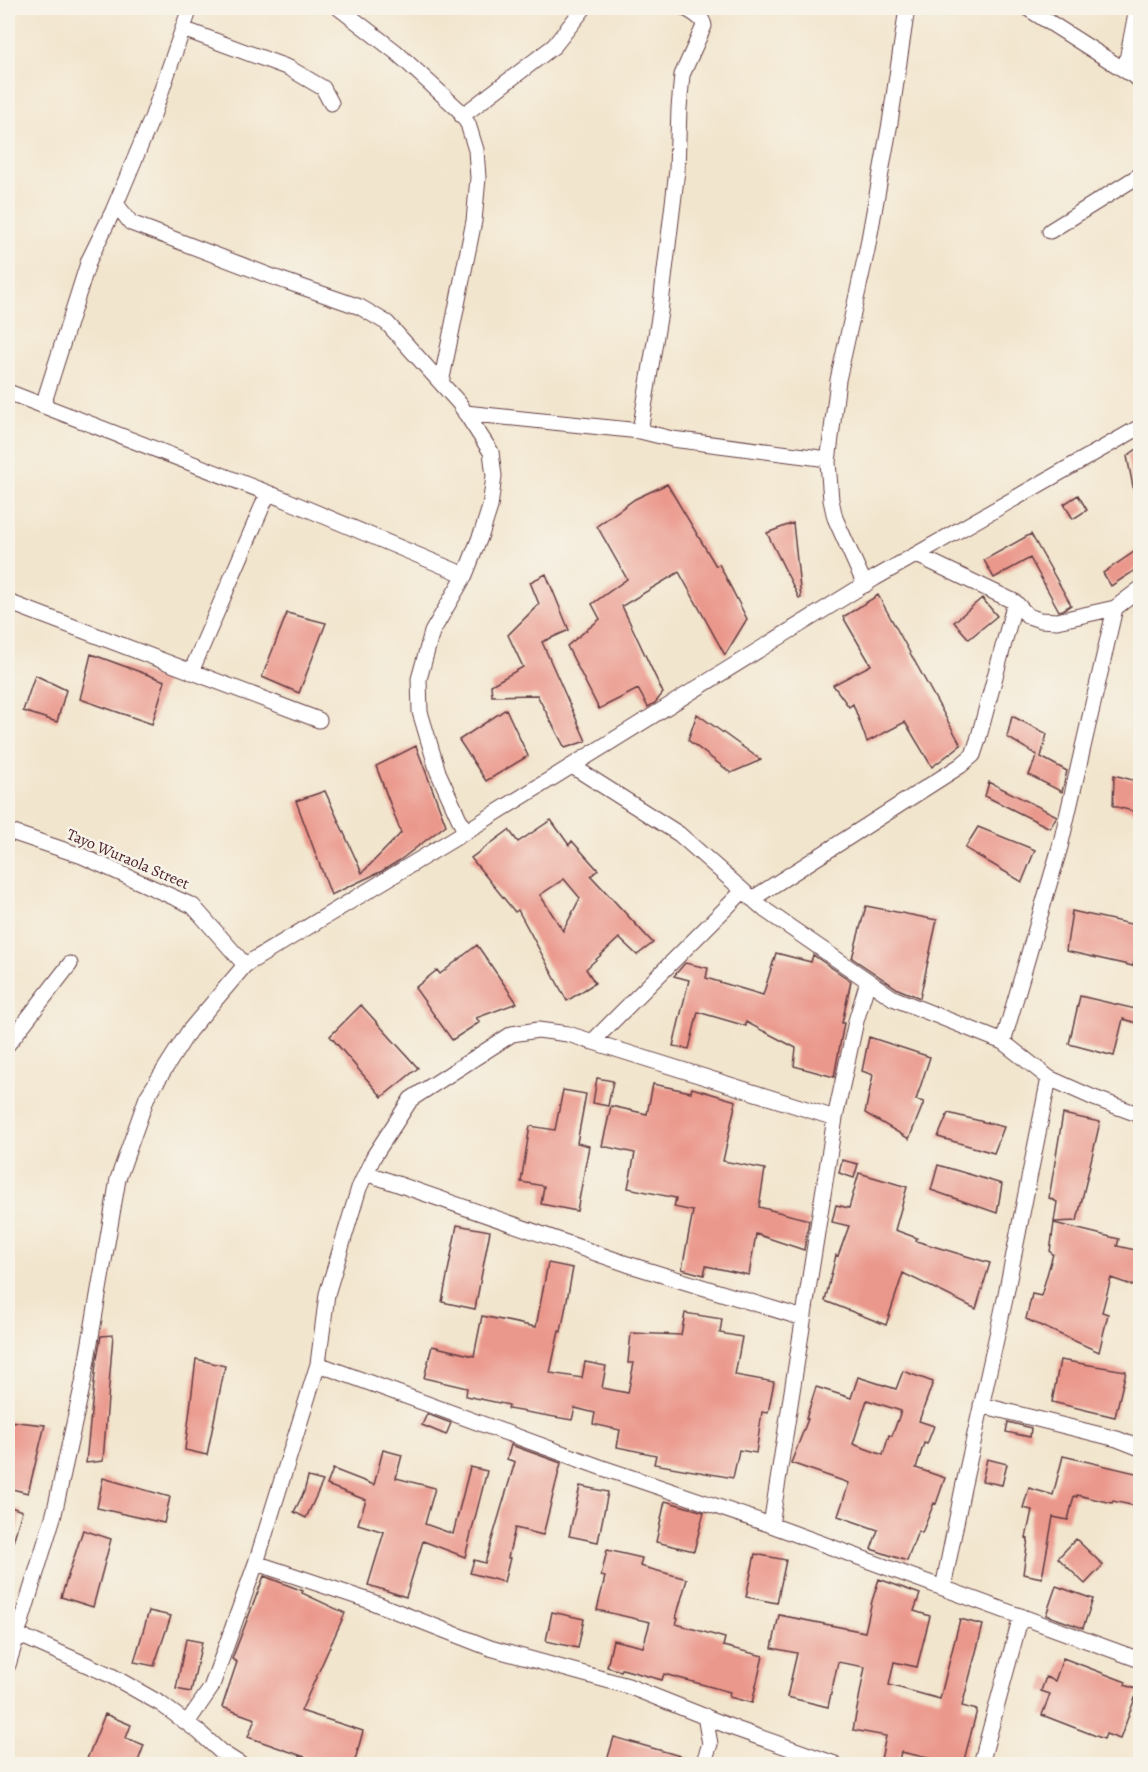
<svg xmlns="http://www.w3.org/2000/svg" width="1148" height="1772" viewBox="0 0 1148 1772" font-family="Alegreya,serif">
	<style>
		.building { fill: #eb988c; fill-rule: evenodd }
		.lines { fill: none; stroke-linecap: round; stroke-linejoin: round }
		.minor-casing { stroke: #633d43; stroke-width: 17 }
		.minor { stroke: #fff; stroke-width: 15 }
		.labels { text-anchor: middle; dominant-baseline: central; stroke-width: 5; stroke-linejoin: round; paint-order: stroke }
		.street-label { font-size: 16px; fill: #4a1f2b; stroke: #f7f3e8 }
	</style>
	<rect width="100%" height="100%" fill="#f7f3e8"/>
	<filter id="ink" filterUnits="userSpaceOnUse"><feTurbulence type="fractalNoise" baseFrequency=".0167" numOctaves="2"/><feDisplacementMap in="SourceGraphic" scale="12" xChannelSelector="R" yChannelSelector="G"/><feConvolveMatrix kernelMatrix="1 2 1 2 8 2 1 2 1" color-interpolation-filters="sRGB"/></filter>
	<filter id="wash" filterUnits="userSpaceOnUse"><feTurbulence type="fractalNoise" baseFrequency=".008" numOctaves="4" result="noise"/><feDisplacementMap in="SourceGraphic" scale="24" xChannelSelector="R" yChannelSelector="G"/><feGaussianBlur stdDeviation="1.35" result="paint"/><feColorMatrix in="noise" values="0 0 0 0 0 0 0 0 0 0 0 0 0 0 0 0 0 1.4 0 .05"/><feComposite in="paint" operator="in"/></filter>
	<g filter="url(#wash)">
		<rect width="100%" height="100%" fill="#f2e5cd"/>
		<g id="blocks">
			<!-- building -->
			<path class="building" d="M1140,447V491L1134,492L1127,456Z
				M667,484L716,566L719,564L747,619L725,655L679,572L622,606L663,693L655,703L648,707L638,689L599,709L567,646L600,619L592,604L627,579L597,526L635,499Z
				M1078,495L1087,510L1073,519L1064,504Z
				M793,523L801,598H799L767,533Z
				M1031,534L1071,605L1063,610L1059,611L1030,558L994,578L984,560Z
				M1140,548V567L1111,586L1103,573Z
				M546,574L569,630L542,642L586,741L565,748L537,695L492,696L491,685L523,667L508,635L539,604L530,582Z
				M878,595L961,745L932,767L905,722L867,742L853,704L849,707L833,685L871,665L843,617Z
				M982,598L997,616L969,639L954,622Z
				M287,613L326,623L299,693L262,677Z
				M91,654L165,681L152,724L80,699Z
				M35,675L66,690L57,722L23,711Z
				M506,709L528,756L486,781L459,740Z
				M697,714L761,760L731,773L688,740Z
				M1012,716L1047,734L1041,757L1067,771L1062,792L1029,775L1037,755L1007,737Z
				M416,746L446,825L400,860L382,871L331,895L296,801L325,791L362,873L401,833L376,766Z
				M1114,775L1140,782V813L1113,806Z
				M989,782L1057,816L1050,828L985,796Z
				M551,820L569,845L572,841L598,870L591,876L653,943L637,955L619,938L586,969L595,983L567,1001L518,910L515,912L471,858L509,830L518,842ZM564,879L580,898L563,931L540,895Z
				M978,827L1035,850L1022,882L965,848Z
				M866,906L937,920L920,998L898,989L852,958Z
				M1072,911L1140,926V941L1133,966L1066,951Z
				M477,945L517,1003L476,1018L480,1022L452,1040L415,988L437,970L440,974Z
				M776,953L811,962L813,955L851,981L842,1023H844L834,1077L794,1066L796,1048L746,1022V1026L698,1012L689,1049L673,1046L689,980L674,976L685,963L708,968L706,978L763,995Z
				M1080,996L1140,1010V1024L1123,1019L1114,1056L1069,1044Z
				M361,1005L418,1068L382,1097L330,1036Z
				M869,1037L930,1057L916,1100L924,1102L909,1139L865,1113L873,1075L862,1071Z
				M597,1078L613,1081L608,1106L593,1103Z
				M653,1084L691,1092L692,1088L736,1101L723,1161L765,1169L759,1207L809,1220L804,1250L756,1234L749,1275L706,1266L704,1275L682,1269L693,1211L674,1207L676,1198L628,1188L635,1153L602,1146L611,1106L647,1114Z
				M563,1090L586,1094L577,1143L589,1146L577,1211L541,1204L544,1186L521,1182L530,1126L555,1130Z
				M948,1113L1004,1127L994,1153L938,1137Z
				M1063,1114L1100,1122L1077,1221L1054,1222L1057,1202L1049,1198Z
				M842,1160L858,1164L854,1178L839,1173Z
				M938,1165L1002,1184L997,1213L931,1190Z
				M859,1173L907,1187L895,1230L917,1238L916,1241L990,1263L976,1309L903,1273L886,1325L825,1301L836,1255L838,1256L849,1226L832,1222L836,1205L849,1208Z
				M1054,1223L1119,1239L1117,1246L1140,1251V1288L1111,1278L1102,1312L1108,1314L1099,1352L1026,1319L1032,1294L1041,1296L1053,1254L1050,1252Z
				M457,1225L490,1231L475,1309L442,1302Z
				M548,1263L573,1268L561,1332L559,1331L550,1373L582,1378L585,1362L606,1366L602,1388L628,1393L634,1363H628L631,1333L681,1335L685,1313L722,1319L720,1333L742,1337L735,1375L774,1382L768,1413L762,1412L756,1453L739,1450L733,1478L654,1464L656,1455L617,1447L620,1430L593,1424L595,1413L575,1408L572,1420L508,1409L509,1405L466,1396L467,1388L424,1378L432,1346L474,1356L482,1316L536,1327Z
				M113,1335L103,1461L86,1463L96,1363L101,1336Z
				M196,1359L225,1366L207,1455L185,1450Z
				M1060,1360L1126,1371L1115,1417L1052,1402Z
				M903,1371L933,1382L919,1421L934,1426L927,1444L924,1443L916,1468L945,1478L936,1504L934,1503L922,1533L918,1531L907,1561L871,1549L878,1530L838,1516L849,1483L791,1463L808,1419H806L816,1387L851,1398L858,1377L896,1389ZM867,1400L901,1411L892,1436L889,1435L883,1455L853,1444Z
				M427,1414L451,1423L446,1435L422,1425Z
				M8,1421L45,1425L28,1493L8,1488Z
				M1008,1422L1031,1428L1030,1437L1006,1432Z
				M511,1445L561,1463L543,1535L515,1528L508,1558H510L504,1582L470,1573L474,1560L485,1563L515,1462L507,1459Z
				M383,1450L402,1455L396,1478L435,1488L425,1524L453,1534L470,1467L487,1471L465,1557L423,1541L406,1597L368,1585L384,1532L358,1524L366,1500L327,1485L333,1469L374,1485Z
				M1063,1456L1140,1474V1507L1113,1501L1112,1503L1077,1495V1497L1074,1496L1068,1520L1053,1517L1042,1578L1023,1574L1028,1539L1026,1538L1032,1510L1023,1508L1029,1488L1053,1495Z
				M987,1459L1007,1464L1002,1485L982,1481Z
				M308,1477L323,1481L306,1518L294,1512L304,1492Z
				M103,1478L170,1497L164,1523L97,1508Z
				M580,1486L608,1492L598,1542L569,1536Z
				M665,1501L704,1512L694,1551L656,1542Z
				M8,1506L22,1511L11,1549H8Z
				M83,1530L111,1539L93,1607L61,1597Z
				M1076,1539L1103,1565L1085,1584L1058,1558Z
				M607,1550L642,1558L640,1566L687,1579L676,1618H678L676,1624L725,1638L723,1646L763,1656L752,1703L729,1697L730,1692L664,1674L662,1680L622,1669L621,1671L607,1667L613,1640L643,1647L650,1622L597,1610L605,1577L601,1576Z
				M755,1554L786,1560L777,1603L746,1597Z
				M264,1576L303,1591L302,1593L345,1613L301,1711L363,1731L354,1764H303L305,1757L248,1737L255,1719L222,1707L237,1662L232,1659Z
				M879,1579L920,1594L914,1611L930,1616L917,1667L894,1662L889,1685L940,1699L960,1619L983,1625L962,1706L977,1710L963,1764H932L933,1759L901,1752L898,1764H880L886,1736L853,1730L865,1667L838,1662L828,1707L787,1697L797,1653L772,1648L779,1615L865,1632L872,1601Z
				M1056,1586L1093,1599L1083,1628L1046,1615Z
				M149,1611L171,1616L154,1666L134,1662Z
				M552,1612L584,1619L578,1648L546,1641Z
				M186,1639L202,1642L191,1692L176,1689Z
				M1063,1658L1126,1682L1125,1685L1138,1690L1120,1739L1106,1734L1104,1739L1042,1715L1050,1694L1041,1691L1046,1677L1055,1681Z
				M105,1714L131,1725L126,1738L144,1745L137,1764H85Z
				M614,1737L694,1760L693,1764H606Z"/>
		</g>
	</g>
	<g filter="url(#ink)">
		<use href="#blocks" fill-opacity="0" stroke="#633d43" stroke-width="1.5"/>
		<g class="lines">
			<!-- minor casing -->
			<g class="minor-casing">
				<path id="minor" d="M339,8L396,52L459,110L468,124L476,150L478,178L474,221L441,383
					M1027,8L1140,80
					M183,29L289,68L323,88L331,103
					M1125,70L1137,8
					M462,116L554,46L584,8
					M116,204L131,223L273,277L360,307L387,323L459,403L491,452L494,476L490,507L482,532L465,575L432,632L419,679L420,712L438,772L465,832
					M1050,231L1140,175
					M8,392L286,500L465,575
					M43,405L89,260L113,211L152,118L190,8
					M465,413L640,431L672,439L828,459
					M640,431L660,312L677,170L679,108L682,75L704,26C703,17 693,13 685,8
					M917,555L1015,602L1028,616L1040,620L1057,621L1115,608L1140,589
					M865,585L835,518L831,500L828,462L838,380L867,250L890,123L907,8
					M8,602L319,720
					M191,672L268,493
					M572,766L679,834L765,910L893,998L1003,1042L1049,1078L1094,1098L1140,1115
					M8,831L82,856L193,906L245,965
					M752,899L960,766L973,755L978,740L1015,602
					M592,1042L743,891
					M1003,1042L1060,847L1115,608
					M8,1044L70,964
					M366,1173L627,1264L803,1318
					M318,1364L600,1467L771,1525L1140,1660
					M981,1405L1117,1439L1140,1448
					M771,1525L835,1118L856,1021L868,981
					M256,1563L367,1600L490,1648L628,1686L736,1729L835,1764
					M943,1588L963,1488L1005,1299L1049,1078
					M17,1634L110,1675L161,1704L199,1732L221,1752L240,1764
					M8,1665L54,1514L83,1383L118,1179L147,1097L189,1031L245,965L465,832L875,578L1140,427
					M187,1723L211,1688L256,1563L318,1364L327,1294L359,1188L374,1156L411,1099L512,1034L538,1030L568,1034L835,1118
					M703,1764L710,1744L705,1716
					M981,1764L1021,1616"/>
			</g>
			<!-- minor -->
			<use href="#minor" class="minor"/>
		</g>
	</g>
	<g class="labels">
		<!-- street labels -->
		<g class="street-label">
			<text transform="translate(128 859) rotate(23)">Tayo Wuraola Street</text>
		</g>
	</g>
	<!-- margin -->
	<rect width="1148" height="1772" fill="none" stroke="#f7f3e8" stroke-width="30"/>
</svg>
